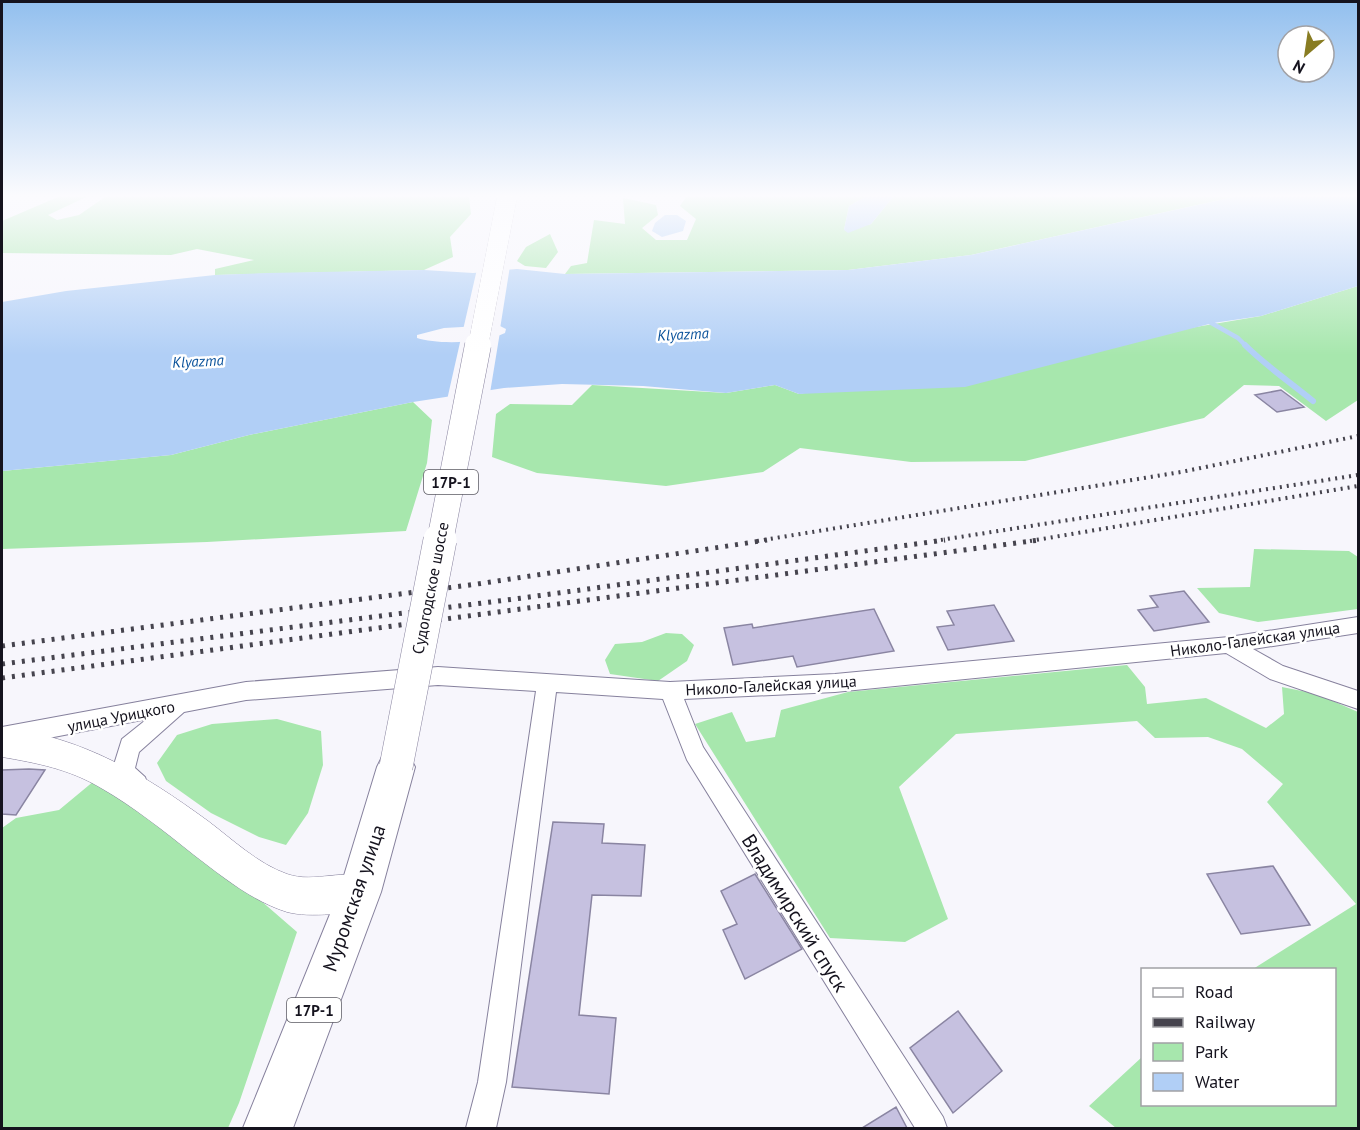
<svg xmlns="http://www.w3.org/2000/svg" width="1360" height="1130" viewBox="0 0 1360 1130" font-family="'PT Sans',sans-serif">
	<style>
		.green { fill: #a7e7ad }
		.water { fill: #b1cff6; fill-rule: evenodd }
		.pier { fill: #f7f6fc }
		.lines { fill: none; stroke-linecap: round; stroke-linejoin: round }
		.stream-far1 { stroke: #b1cff6; stroke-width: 4.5 }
		.stream { stroke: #b1cff6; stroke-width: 6 }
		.building { fill: #c6c1e0; stroke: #8a85a2; stroke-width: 1.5 }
		.street-casing { stroke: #86819d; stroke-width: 2 }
		.secondary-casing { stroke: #86819d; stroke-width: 1 }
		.primary-casing { stroke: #86819d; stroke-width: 2 }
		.street { fill: #fff; fill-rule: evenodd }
		.secondary { fill: #fff; fill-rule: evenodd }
		.primary { fill: #fff; fill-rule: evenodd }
		.rail-far1 { stroke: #46444e; stroke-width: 4; stroke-dasharray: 2 5; stroke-linecap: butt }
		.rail { stroke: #46444e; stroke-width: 5; stroke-dasharray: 3 7; stroke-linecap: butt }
		.primary-bridge-far2-casing { stroke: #86819d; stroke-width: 20; stroke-linecap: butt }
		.primary-bridge-far1-casing { stroke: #86819d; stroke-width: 27; stroke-linecap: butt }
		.primary-bridge-casing { stroke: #86819d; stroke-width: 34; stroke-linecap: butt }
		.primary-bridge-far2 { stroke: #fff; stroke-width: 20 }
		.primary-bridge-far1 { stroke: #fff; stroke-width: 26 }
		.primary-bridge { stroke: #fff; stroke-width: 33 }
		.labels { text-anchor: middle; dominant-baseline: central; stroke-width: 5; stroke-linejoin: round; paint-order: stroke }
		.far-water-label { font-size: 15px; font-style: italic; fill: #0a529b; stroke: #fff }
		.shield { fill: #fff; stroke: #5b5a62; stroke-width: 1.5 }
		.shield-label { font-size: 15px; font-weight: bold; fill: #15131e }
		.street-label { font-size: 16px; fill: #15131e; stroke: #fff }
		.near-street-label { font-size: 20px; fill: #15131e; stroke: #fff }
	</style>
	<rect width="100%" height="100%" fill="#f7f6fc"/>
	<!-- green -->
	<path class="green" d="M58,197H86L48,215L57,220L79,215L105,197H469L471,214L450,237L453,257L424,270L215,275V269L254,260L197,249L171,255L2,253V221Z
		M686,197H865L849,206L844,230L871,224L893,197H1233L971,255L848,270L565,274L571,266L587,263L594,220L625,224L623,198L656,205L658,215L642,228L656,240H687L696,219L680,206Z
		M550,234L558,252L546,268L525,266L517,261L526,247Z
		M1358,286V400L1326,421L1279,386L1244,385L1204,418L1025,461L911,462L800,448L763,472L666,486L537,473L492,457L496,414L510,404L572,405L592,385L726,393L775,385L799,394L1261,316Z
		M413,402L432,420L427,463L406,531L207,542L2,549V471L171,455L249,435Z
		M1254,549L1349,551L1358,557V609L1258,622L1219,613L1197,588L1250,587Z
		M666,633L682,634L694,645L687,661L658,681L610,674L605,660L615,644L642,642Z
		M1127,665L1145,687L1147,704L1206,698L1266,728L1284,714L1282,687L1317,694L1358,712V1128H1116L1089,1106L1142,1057V1104H1334V970L1253,969L1356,904L1267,802L1283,784L1242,749L1208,737L1155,738L1137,721L956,734L899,787L948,919L905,942L830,938L695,724L732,712L746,742L775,737L781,710L848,692Z
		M277,719L321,731L323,765L308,813L286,845L259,837L211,813L166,781L157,763L177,735L212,724Z
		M100,776L213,859L297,932L239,1103L228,1128H2V828L16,818L59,810Z"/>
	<!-- water -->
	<path class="water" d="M865,197H893L871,224L848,233L844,230L849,206Z
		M1234,197H1358V286L1261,316L1213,323L965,387L799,394L775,385L726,393L643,386L562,384L504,388L413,402L249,435L171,455L2,471V302L66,291L215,275L267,273L424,270L473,273L517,269L565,274L848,270L971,255ZM498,325L506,329L505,333C486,343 438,345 417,338V335L444,328Z
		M665,215H677L686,221L683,231L662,237L652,231L655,223Z"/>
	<!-- pier -->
	<path class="pier" d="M510,266L500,329L463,330L477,269Z
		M500,332L490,393L447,400L461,338L495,335Z"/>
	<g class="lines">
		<!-- stream-far1 -->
		<path class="stream-far1" d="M1206,320L1238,338L1246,346"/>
		<!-- stream -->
		<path class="stream" d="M1245,345C1266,366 1290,382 1313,401"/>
	</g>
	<!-- building -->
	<path class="building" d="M1281,390L1304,407L1277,412L1255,395Z
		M1184,591L1209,622L1154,631L1138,610L1158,607L1150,596Z
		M994,605L1014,641L948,650L937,627L954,625L947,611Z
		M874,609L894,651L797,667L793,656L733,665L724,628L752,624L753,628Z
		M29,769L45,770L16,815L2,814V770Z
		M553,822L604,824L602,843L645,845L641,896L592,895L579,1015L616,1018L609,1094L512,1087Z
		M1273,866L1310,925L1241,934L1207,874Z
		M755,874L802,949L745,979L723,930L737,924L721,891Z
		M958,1011L1002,1071L953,1113L910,1048Z
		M896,1107L907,1128H862Z"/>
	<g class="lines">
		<!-- street casing -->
		<g class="street-casing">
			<path id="street" d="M1358,617V633L1253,649L1283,666L1358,691V709L1270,679L1226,653L835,692L684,699L703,747L943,1117L947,1128H915L687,760L663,699L556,692L506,1082L496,1128H466L478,1082L536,691L438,685L246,700L184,712L139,752L135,768L145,777L148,785L145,793L137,796C126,791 117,782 112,771L122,739L147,719L2,747V727L246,682L438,667L670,682L835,674L1229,637Z"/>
		</g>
		<!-- secondary casing -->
		<g class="secondary-casing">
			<path id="secondary" d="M2,727C84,738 142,773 208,821C232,839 258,864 287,874C315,884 345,867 373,879L379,892L373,905C353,914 309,918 287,912C252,901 223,877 194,855C164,831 134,807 101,788C69,769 37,763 2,757Z"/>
		</g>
		<!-- primary casing -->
		<g class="primary-casing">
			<path id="primary" d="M396,750L409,755L415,767L381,892L293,1128H243L339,892L377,767L383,755Z"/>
		</g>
		<!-- street -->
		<use href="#street" class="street"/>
		<!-- secondary -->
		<use href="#secondary" class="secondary"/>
		<!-- primary -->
		<use href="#primary" class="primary"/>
		<!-- rail-far1 -->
		<path class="rail-far1" d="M757,541L1181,472L1358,436
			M934,541L1358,475
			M1030,541L1358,486"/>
		<!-- rail -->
		<path class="rail" d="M2,646L477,584L767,540
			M2,664L522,598L945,540
			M2,678L1039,540"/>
		<!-- primary-bridge-far2 casing -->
		<g class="primary-bridge-far2-casing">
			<path id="primary-bridge-far2" d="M478,346L507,197"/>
		</g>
		<!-- primary-bridge-far1 casing -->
		<g class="primary-bridge-far1-casing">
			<path id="primary-bridge-far1" d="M440,541L478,345"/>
		</g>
		<!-- primary-bridge casing -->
		<g class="primary-bridge-casing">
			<path id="primary-bridge" d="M396,767L440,540"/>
		</g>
		<!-- primary-bridge-far2 -->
		<use href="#primary-bridge-far2" class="primary-bridge-far2"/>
		<!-- primary-bridge-far1 -->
		<use href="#primary-bridge-far1" class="primary-bridge-far1"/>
		<!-- primary-bridge -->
		<use href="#primary-bridge" class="primary-bridge"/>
	</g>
	<!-- sky -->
	<linearGradient id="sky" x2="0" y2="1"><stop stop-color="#92bfee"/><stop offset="0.55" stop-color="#fbfbfe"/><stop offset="1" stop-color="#fbfbfe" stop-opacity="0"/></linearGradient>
	<rect width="1360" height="355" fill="url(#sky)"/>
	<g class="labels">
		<!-- far-water labels -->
		<g class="far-water-label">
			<text transform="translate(683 334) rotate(-3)">Klyazma</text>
			<text transform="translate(198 361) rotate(-3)">Klyazma</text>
		</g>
		<!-- shield labels -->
		<g class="shield">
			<rect x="424" y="470" width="54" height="24" rx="4.5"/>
			<rect x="287" y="998" width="54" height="24" rx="4.5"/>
		</g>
		<g class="shield-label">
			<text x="451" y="482">17Р-1</text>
			<text x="314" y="1010">17Р-1</text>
		</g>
		<!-- street labels -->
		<g class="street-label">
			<text transform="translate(430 588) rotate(-79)">Судогодское шоссе</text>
			<text transform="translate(1255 639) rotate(-8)">Николо-Галейская улица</text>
			<text transform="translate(771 685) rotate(-3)">Николо-Галейская улица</text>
			<text transform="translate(121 716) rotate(-11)">улица Урицкого</text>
		</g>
		<!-- near-street labels -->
		<g class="near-street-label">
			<text transform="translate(354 898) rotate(-71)">Муромская улица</text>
			<text transform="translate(795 913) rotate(58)">Владимирский спуск</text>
		</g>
	</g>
	<!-- border -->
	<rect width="1360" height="1130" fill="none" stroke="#15131e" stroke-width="6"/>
	<!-- legend -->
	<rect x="1141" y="968" width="195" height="138" fill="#ffffff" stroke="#a1a1a5" stroke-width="1.5"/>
	<rect x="1153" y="988" width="30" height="9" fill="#ffffff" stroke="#a1a1a5" stroke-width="1.5"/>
	<text x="1195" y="998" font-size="18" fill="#15131e">Road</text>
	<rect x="1153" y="1018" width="30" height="9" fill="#46444e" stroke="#a1a1a5" stroke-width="1.5"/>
	<text x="1195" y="1028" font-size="18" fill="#15131e">Railway</text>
	<rect x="1153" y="1043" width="30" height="18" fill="#a7e7ad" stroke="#a1a1a5" stroke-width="1.5"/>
	<text x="1195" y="1058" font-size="18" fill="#15131e">Park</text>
	<rect x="1153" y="1073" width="30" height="18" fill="#b1cff6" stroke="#a1a1a5" stroke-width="1.5"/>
	<text x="1195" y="1088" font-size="18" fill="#15131e">Water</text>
	<!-- north arrow -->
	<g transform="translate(1306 54) rotate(209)"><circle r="28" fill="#ffffff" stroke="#a1a1a5" stroke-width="1.5"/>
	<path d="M0-4.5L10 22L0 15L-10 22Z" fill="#887c22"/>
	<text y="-9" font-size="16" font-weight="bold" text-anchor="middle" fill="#15131e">N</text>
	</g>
</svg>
